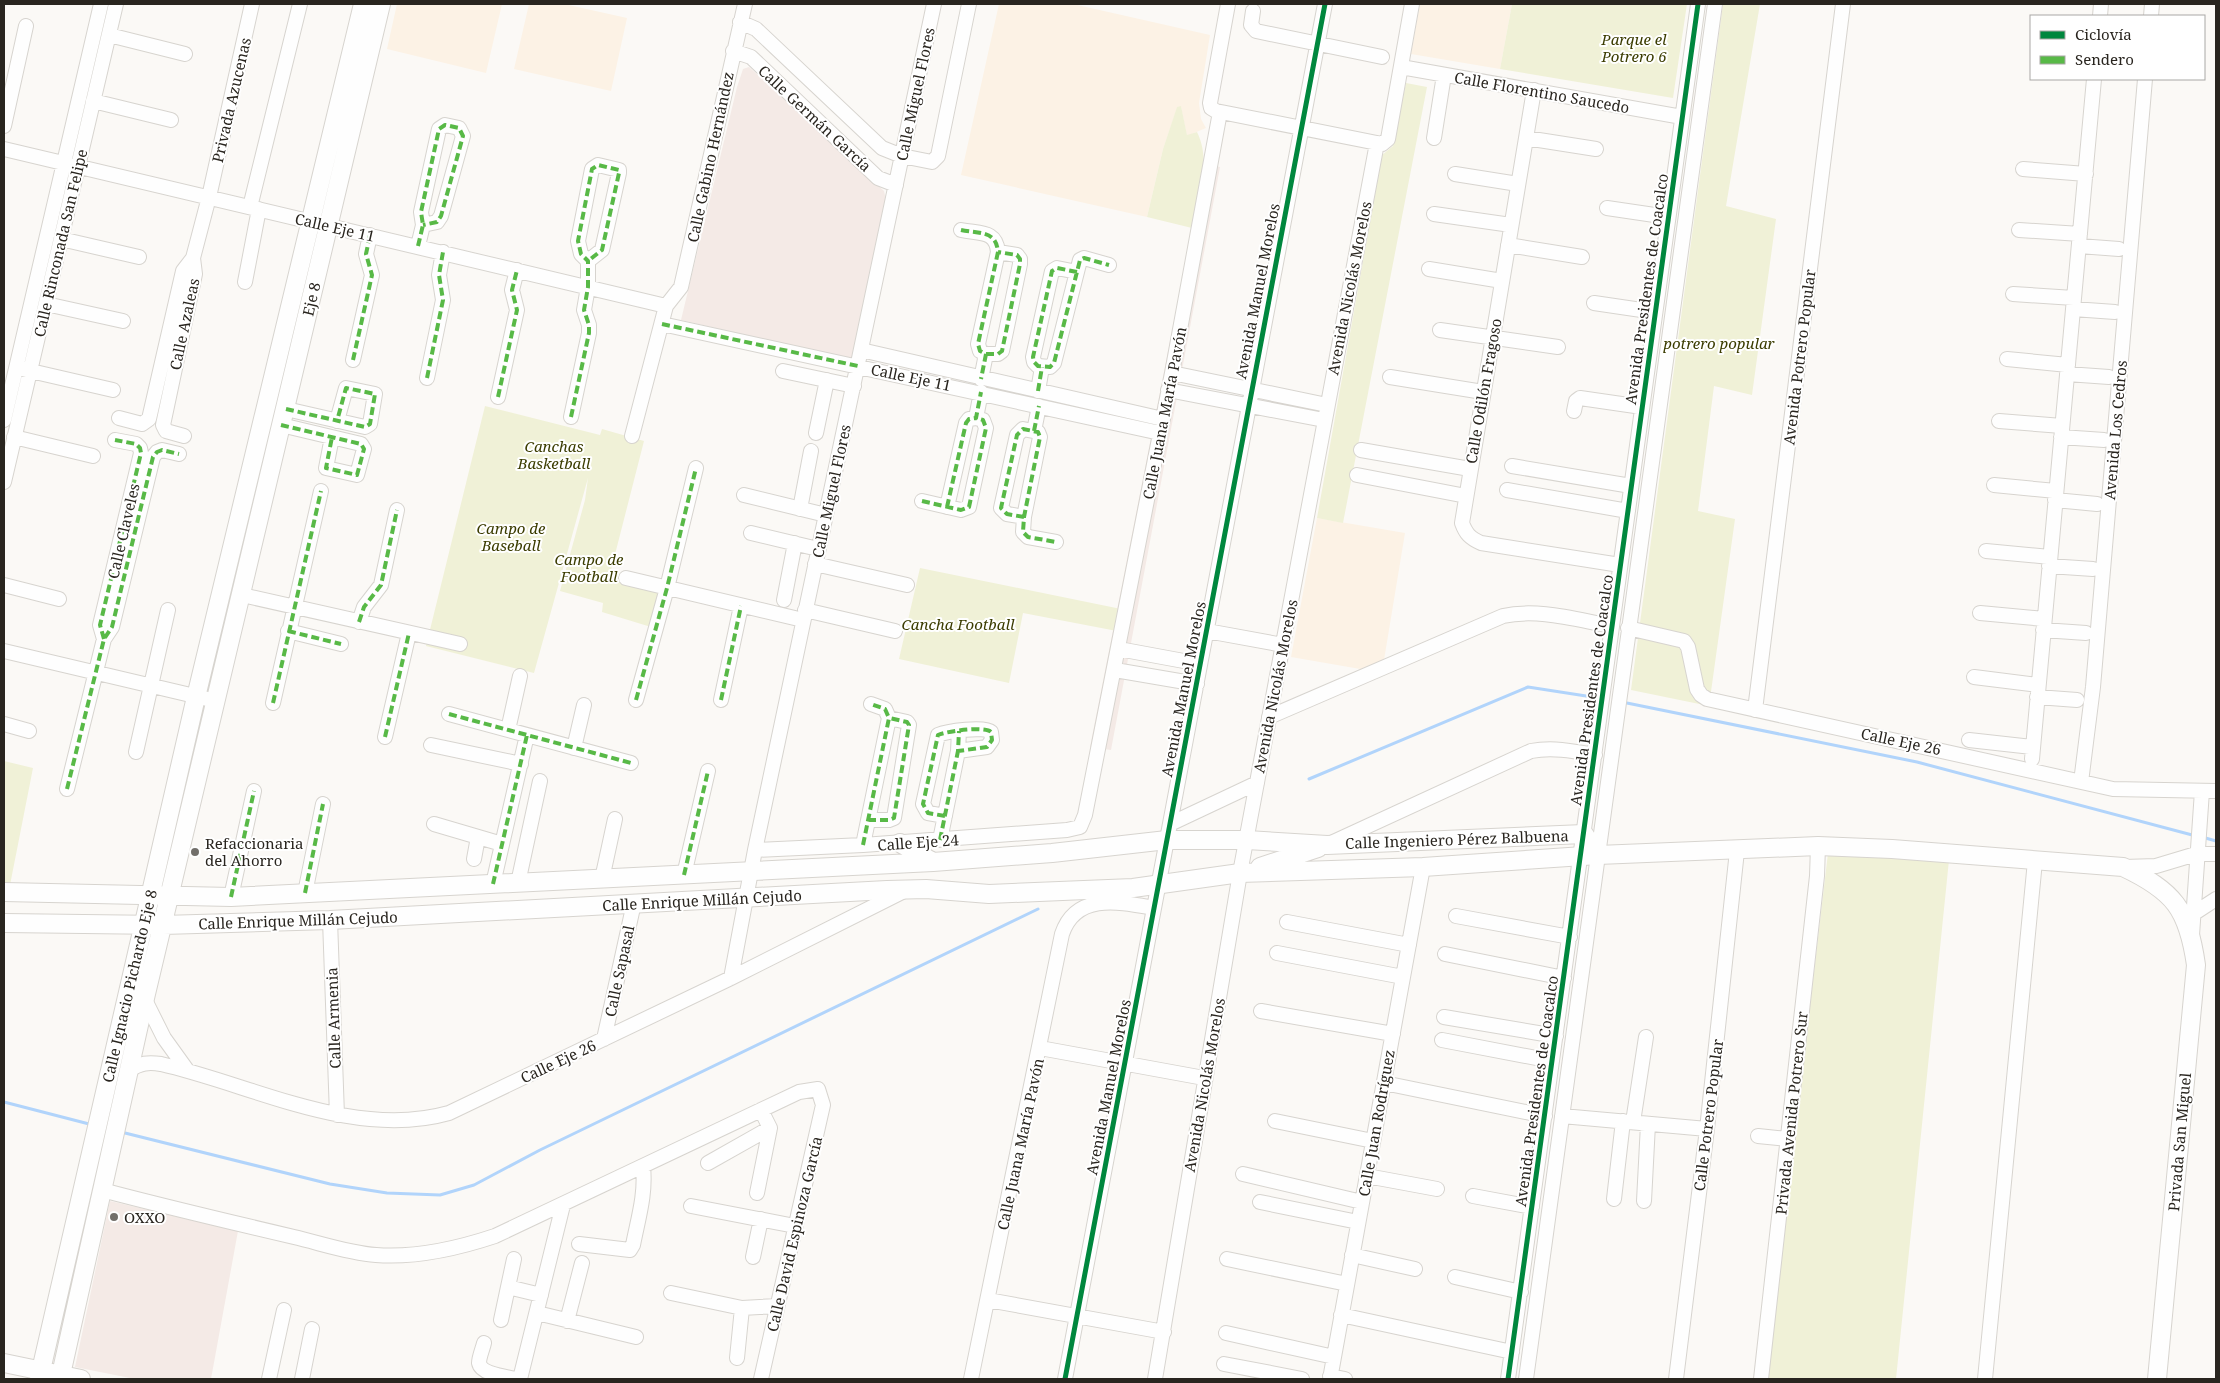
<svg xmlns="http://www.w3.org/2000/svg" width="2220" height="1383" viewBox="0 0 2220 1383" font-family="'Noto Serif',serif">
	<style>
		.commercial { fill: #f4eae6 }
		.built { fill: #fcf2e5 }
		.green { fill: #f0f1d7 }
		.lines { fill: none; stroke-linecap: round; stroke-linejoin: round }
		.stream { stroke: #b1d4fb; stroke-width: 3 }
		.minor-casing { stroke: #d7d4cf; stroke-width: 16 }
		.major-casing { stroke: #d7d4cf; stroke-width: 20 }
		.minor { stroke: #fefefe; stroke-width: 14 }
		.major { stroke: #fefefe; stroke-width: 18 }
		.quiet { stroke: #58b947; stroke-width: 4; stroke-dasharray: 8 4; stroke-linecap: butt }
		.cycleway-casing { stroke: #fff; stroke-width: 8 }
		.cycleway { stroke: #00873e; stroke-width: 5 }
		.poi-dot { fill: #726f6a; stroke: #fff; stroke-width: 2 }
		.labels { text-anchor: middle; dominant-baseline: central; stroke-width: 4; stroke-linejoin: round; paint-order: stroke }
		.park-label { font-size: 15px; font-style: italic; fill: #3b3c00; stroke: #fff }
		.street-label { font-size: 15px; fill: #29251f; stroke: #fff }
		.poi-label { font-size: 15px; fill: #29251f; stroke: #fff; text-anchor: start }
	</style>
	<rect width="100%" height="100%" fill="#fbf9f6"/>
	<!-- commercial -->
	<path class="commercial" d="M749,67L884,191L886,200L854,360L681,320L737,87L743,69Z
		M1205,164L1220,167L1111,750L1090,747Z
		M110,1201L238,1231L211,1379H135L75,1367Z"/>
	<!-- built -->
	<path class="built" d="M397,4H502L486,73L387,49Z
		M529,4H564L627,18L611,91L514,69Z
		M999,4H1073L1210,35L1199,103L1201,119L1206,128L1187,136L1181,107L1177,108L1163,149L1147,217L961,175Z
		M1420,4H1512L1500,69L1411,54Z
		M1317,518L1405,533L1384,660L1366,670L1291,657Z"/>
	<!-- green -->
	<path class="green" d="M1512,4H1687L1673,98L1500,69Z
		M1723,4H1760L1726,206L1776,219L1752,395L1714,386L1698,511L1735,519L1709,706L1631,690Z
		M1406,83L1427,87L1343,523L1317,518L1382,155L1393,146Z
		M1181,106L1187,135L1197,132C1212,162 1198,196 1192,228L1147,217L1163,149L1177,107Z
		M485,406L600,435L602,429L644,441L610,574L660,586L651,627L602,612L603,603L560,591L585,500L588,478L534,673L426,646Z
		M920,568L1126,610L1122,632L1023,613L1009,683L899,659Z
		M4,761L33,768L10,885H4Z
		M1828,853L1949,860L1896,1379H1766Z"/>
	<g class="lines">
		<!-- stream -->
		<path class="stream" d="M1622,702L1917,762L2196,836
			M1309,779L1528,687L1599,698
			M2202,837L2216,841
			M4,1102L93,1125
			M121,1132L330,1184L387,1193L440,1195L474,1185L540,1150L1038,909"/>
		<!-- minor casing -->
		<g class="minor-casing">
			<path id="minor" d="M1228,4L1210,103L1211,108L1216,111L1382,144L1388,139L1412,4
				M1253,11L1251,25L1256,31L1382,57
				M2100,16L2101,4
				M2151,16L2152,4
				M740,22L756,29L882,148L902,156L932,162L938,156L969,4
				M109,35L185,54
				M733,51L751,57L878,178L896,185
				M1401,67L1682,117
				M1534,90L1462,523C1466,534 1470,538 1481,543L1620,565
				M93,101L171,120
				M4,126L26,26
				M1434,138L1444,75
				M1526,138L1596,149
				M4,149L666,306
				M2023,169L2086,174
				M1455,174L1518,184
				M250,207L300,4
				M1607,208L1668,217
				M1434,214L1511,225
				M961,230C980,234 996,230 998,252L978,344L980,351L986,354L981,379
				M2019,230L2080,234
				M61,239L139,257
				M1508,245L1582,257
				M418,246L423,225L421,212L439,129L445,125L459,128L463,136L441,216L437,222L423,225
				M2079,246L2119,249
				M1429,269L1502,281
				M1077,272L1057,268L1052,271L1033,357L1034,362L1038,366L1050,367L1054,363L1080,260L1084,258L1109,265
				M245,282L259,209
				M2013,294L2074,298
				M1594,303L1655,312
				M46,304L123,321
				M2073,309L2115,312
				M662,324L1160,433
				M1440,330L1558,347
				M861,350L1163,419
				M986,354H998L1002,351L1020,264V259L1017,255L998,252
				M2007,359L2068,365
				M353,360L372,275L366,254L370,235
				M22,369L113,390
				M783,371L854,386
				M1172,373L1327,405
				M2067,374L2109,377
				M1390,377L1483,392
				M427,378L443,300L439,275L443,252
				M1168,390L1324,420
				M1038,391L1042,367
				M498,397L517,310L512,290L517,270
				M286,409C312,415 339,421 365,427L370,424L375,394L346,388L337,421
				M1574,411L1576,401L1580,398L1642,407
				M571,417L589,333V325L584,310L588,287V261L581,254L578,241L592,169L598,165L619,170V173L602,250L588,261
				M119,418L142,424L149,419L183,271L193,258
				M4,420L101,4
				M1999,421L2062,426
				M281,425L361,444L364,449L357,475L326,468L332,437
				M1034,431L1039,406
				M816,433L827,380
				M184,436L166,431L163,425L195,274L193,258L209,197L252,4
				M632,436L666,306L681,287L745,4
				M14,437L93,456
				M2061,437L2104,440
				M1361,450L1470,469
				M1512,466L1631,486
				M1357,475L1466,496
				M4,482L116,4
				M1994,485L2056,491
				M1507,490L1628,511
				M744,495L826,515
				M2055,500L2097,504
				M922,501L961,510L969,507L986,428L983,420L976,418
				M947,507L966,423L969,419L976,418L981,392
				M800,509L811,451
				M1024,517L1007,514L1001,508L1017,435L1023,429L1038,432L1040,437L1024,517L1023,532L1028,537L1056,542
				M751,533L818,549
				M1986,551L2050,557
				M815,564L907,585
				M2049,566L2093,569
				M626,578L803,620
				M4,585L59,599
				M242,595L460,644
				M784,600L795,543
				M805,610L895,631
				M1980,613L2044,619
				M359,622L364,607L381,585L397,510
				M1628,628L1684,641L1688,647L1697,689L1701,695L1707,699L2113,789L2216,791
				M2043,630L2086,633
				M288,631L341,644
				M1207,631L1283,645
				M104,639L100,625L141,453L140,448L136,444L115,440
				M1119,649L1200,664
				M4,651L216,701
				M1115,670L1197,684
				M1974,677L2038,685
				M2037,697L2077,700
				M636,700L667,588L696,468
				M721,700L741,606
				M273,703L321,491
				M1755,710L1843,4
				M449,714L631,763
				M1269,717L1503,616C1538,608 1577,620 1612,626
				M4,724L29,731
				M508,730L520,676
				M385,737L409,633
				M1969,740L2032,747
				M431,745L521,764
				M574,748L584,705
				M136,752L168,610
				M2032,759L2094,79
				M2081,782L2093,687L2145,79
				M67,789L104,639L112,627L153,457L157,452L162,450L179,454
				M945,816L928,813L923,804L938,735C947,731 985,726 991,732L992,740L987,747L958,751L959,731
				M868,820H889L894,818L909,725L907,722L889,718
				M434,824L502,844
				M1170,824L1257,783
				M940,840L958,751
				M1331,843L1531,751C1553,747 1573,751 1595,755
				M863,845L889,718L885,709L871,704
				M755,850L863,845L1067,830L1080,827L1085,815L1172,373L1220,112
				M474,859L478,837
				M2124,867L2156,866L2196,854H2216
				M684,875L708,771
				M602,879L615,819
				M518,883L540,781
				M493,884L527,735
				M305,893L323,804
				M231,897L254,791
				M2193,914L2216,899
				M1456,916L1570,937
				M330,920L337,1115
				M1287,922L1409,945
				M2192,935L2202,791
				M1277,953L1403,977
				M1445,954L1564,978
				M731,978L755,850L934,4
				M145,1000L164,1038L187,1070
				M1261,1011L1393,1034
				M1444,1017L1556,1036
				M604,1039L634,903
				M1442,1040L1552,1061
				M1040,1048L1204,1078
				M129,1070C141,1063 148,1062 161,1064C253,1085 354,1140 449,1113L731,978L906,890
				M1384,1083L1545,1116
				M1562,1116L1707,1129
				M1275,1121L1373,1141
				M1633,1122L1646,1037
				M1758,1136L1788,1139
				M708,1163L770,1128
				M1243,1174L1362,1202
				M1367,1176L1437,1189
				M102,1190C166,1207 230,1222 294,1237C320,1243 349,1253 376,1255C416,1258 456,1249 495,1236L799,1092L818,1089L823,1105L761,1379
				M757,1193L770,1128L761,1110
				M1473,1196L1532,1207
				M1614,1199L1623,1121
				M1644,1201L1648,1124
				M1260,1202L1358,1222
				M691,1206L795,1226
				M579,1244L630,1250L633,1245C638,1219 646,1194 643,1167
				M1352,1255L1415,1269
				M753,1257L761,1219
				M514,1259L508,1287L541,1295
				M1227,1259L1347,1284
				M1455,1277L1521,1292
				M671,1293L742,1308L777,1306
				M988,1300L1164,1332
				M537,1313L636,1337
				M1341,1315L1512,1352
				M501,1320L508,1287
				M567,1321L582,1263
				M1226,1333L1334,1357
				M484,1343C483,1348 479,1357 479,1363C481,1374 507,1377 516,1379
				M737,1358L742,1308
				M1224,1364L1302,1379
				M1330,1376L1345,1379
				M269,1379L284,1310
				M302,1379L312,1329
				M520,1379L563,1205
				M971,1379L1062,934C1076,892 1120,902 1154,908
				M1065,1379L1325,4
				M1155,1379L1240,873L1377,143
				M1330,1379L1423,867
				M1508,1379L1698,4
				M1526,1379L1715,4
				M1676,1379L1707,1129L1737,851
				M1761,1379L1817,876L1818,846
				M1985,1379L2035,861"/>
		</g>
		<!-- major casing -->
		<g class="major-casing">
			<path id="major" d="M900,843L933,862
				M1260,867L1318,848
				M4,892L231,897L933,862L1052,853L1167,840H1247L1327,845L1584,834L1598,855
				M4,923L163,925L330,920L887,890L926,889L989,894L1133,888L1240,873L1423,867L1598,855L1818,846L1892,849L2123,867C2174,891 2188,909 2196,965L2157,1379
				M4,1363L81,1379
				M39,1379L196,697L363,4
				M60,1379L145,998L381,4"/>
		</g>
		<!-- minor -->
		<use href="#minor" class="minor"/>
		<!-- major -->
		<use href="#major" class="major"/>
		<!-- quiet -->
		<path class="quiet" d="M961,230C980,234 996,230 998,252L978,344L980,351L986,354L981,379
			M418,246L423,225L421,212L439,129L445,125L459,128L463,136L441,216L437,222L423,225
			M1077,272L1057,268L1052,271L1033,357L1034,362L1038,366L1050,367L1054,363L1080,260L1084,258L1109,265
			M662,324L858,366
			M986,354H998L1002,351L1020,264V259L1017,255L998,252
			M353,360L372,275L366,254L370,235
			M427,378L443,300L439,275L443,252
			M1038,391L1042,367
			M498,397L517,310L512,290L517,270
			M286,409C312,415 339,421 365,427L370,424L375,394L346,388L337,421
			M571,417L589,333V325L584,310L588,287V261L581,254L578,241L592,169L598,165L619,170V173L602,250L588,261
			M281,425L361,444L364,449L357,475L326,468L332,437
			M1034,431L1039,406
			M922,501L961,510L969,507L986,428L983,420L976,418
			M947,507L966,423L969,419L976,418L981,392
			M1024,517L1007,514L1001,508L1017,435L1023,429L1038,432L1040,437L1024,517L1023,532L1028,537L1056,542
			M359,622L364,607L381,585L397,510
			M288,631L341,644
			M104,639L100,625L141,453L140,448L136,444L115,440
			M636,700L667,588L696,468
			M721,700L741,606
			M273,703L321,491
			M449,714L631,763
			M385,737L409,633
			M67,789L104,639L112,627L153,457L157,452L162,450L179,454
			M945,816L928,813L923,804L938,735C947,731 985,726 991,732L992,740L987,747L958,751L959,731
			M868,820H889L894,818L909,725L907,722L889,718
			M940,840L958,751
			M863,845L889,718L885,709L871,704
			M684,875L708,771
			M493,884L527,735
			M305,893L323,804
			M231,897L254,791"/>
		<!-- cycleway casing -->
		<g class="cycleway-casing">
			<path id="cycleway" d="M1065,1379L1325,4
				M1508,1379L1698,4"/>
		</g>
		<!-- cycleway -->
		<use href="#cycleway" class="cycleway"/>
	</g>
	<!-- markers -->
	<g class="poi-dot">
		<circle cx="195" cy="852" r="5"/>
		<circle cx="114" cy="1217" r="5"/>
	</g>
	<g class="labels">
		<!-- park labels -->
		<g class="park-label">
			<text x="1634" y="39">Parque el<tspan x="1634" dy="17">Potrero 6</tspan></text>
			<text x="1719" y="343">potrero popular</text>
			<text x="554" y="446">Canchas<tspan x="554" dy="17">Basketball</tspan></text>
			<text x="511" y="528">Campo de<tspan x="511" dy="17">Baseball</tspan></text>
			<text x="589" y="559">Campo de<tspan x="589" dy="17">Football</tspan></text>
			<text x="958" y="624">Cancha Football</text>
		</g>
		<!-- street labels -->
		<g class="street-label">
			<text transform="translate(1542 92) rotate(10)">Calle Florentino Saucedo</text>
			<text transform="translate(915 94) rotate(-78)">Calle Miguel Flores</text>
			<text transform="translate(231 100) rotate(-77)">Privada Azucenas</text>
			<text transform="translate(815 118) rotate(43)">Calle Germán García</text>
			<text transform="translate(710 157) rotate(-78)">Calle Gabino Hernández</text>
			<text transform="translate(335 227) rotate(13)">Calle Eje 11</text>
			<text transform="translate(60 243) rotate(-77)">Calle Rinconada San Felipe</text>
			<text transform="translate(1349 288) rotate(-79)">Avenida Nicolás Morelos</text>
			<text transform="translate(1646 289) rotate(-82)">Avenida Presidentes de Coacalco</text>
			<text transform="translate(1257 291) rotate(-79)">Avenida Manuel Morelos</text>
			<text transform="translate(311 299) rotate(-77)">Eje 8</text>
			<text transform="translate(184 324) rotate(-78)">Calle Azaleas</text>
			<text transform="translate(1799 357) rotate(-83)">Avenida Potrero Popular</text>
			<text transform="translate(911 377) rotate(12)">Calle Eje 11</text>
			<text transform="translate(1483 391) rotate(-80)">Calle Odilón Fragoso</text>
			<text transform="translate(1164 413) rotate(-79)">Calle Juana María Pavón</text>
			<text transform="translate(2115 430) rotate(-85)">Avenida Los Cedros</text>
			<text transform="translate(831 491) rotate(-78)">Calle Miguel Flores</text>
			<text transform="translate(123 531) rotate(-77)">Calle Claveles</text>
			<text transform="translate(1275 686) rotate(-79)">Avenida Nicolás Morelos</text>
			<text transform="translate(1183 689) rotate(-79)">Avenida Manuel Morelos</text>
			<text transform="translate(1591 690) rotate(-82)">Avenida Presidentes de Coacalco</text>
			<text transform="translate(1901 741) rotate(12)">Calle Eje 26</text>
			<text transform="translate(1457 839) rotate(-2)">Calle Ingeniero Pérez Balbuena</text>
			<text transform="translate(918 842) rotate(-4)">Calle Eje 24</text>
			<text transform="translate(702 900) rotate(-3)">Calle Enrique Millán Cejudo</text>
			<text transform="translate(298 920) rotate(-2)">Calle Enrique Millán Cejudo</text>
			<text transform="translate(619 971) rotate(-78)">Calle Sapasal</text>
			<text transform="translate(129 986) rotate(-77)">Calle Ignacio Pichardo Eje 8</text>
			<text transform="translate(333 1018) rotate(-92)">Calle Armenia</text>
			<text transform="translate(558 1061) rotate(-25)">Calle Eje 26</text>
			<text transform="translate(1204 1085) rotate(-80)">Avenida Nicolás Morelos</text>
			<text transform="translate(1108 1087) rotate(-79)">Avenida Manuel Morelos</text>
			<text transform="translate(1536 1091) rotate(-82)">Avenida Presidentes de Coacalco</text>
			<text transform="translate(1791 1113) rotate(-84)">Privada Avenida Potrero Sur</text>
			<text transform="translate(1708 1115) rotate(-83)">Calle Potrero Popular</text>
			<text transform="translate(1376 1123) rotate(-80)">Calle Juan Rodríguez</text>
			<text transform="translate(2179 1142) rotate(-85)">Privada San Miguel</text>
			<text transform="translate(1020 1144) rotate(-78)">Calle Juana María Pavón</text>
			<text transform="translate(794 1234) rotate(-77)">Calle David Espinoza García</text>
		</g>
		<!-- poi labels -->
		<g class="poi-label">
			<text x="205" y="843">Refaccionaria<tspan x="205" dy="17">del Ahorro</tspan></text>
			<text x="124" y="1217">OXXO</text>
		</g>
	</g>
	<!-- border -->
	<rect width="2220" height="1383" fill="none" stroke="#29251f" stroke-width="10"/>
	<!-- legend -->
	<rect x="2030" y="15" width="175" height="65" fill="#ffffff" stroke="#a9a8a5"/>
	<rect x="2040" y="31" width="25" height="8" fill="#00873e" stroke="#a9a8a5"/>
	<text x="2075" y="40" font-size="15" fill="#29251f">Ciclovía</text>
	<rect x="2040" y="56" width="25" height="8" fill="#58b947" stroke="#a9a8a5"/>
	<text x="2075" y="65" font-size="15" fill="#29251f">Sendero</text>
</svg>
